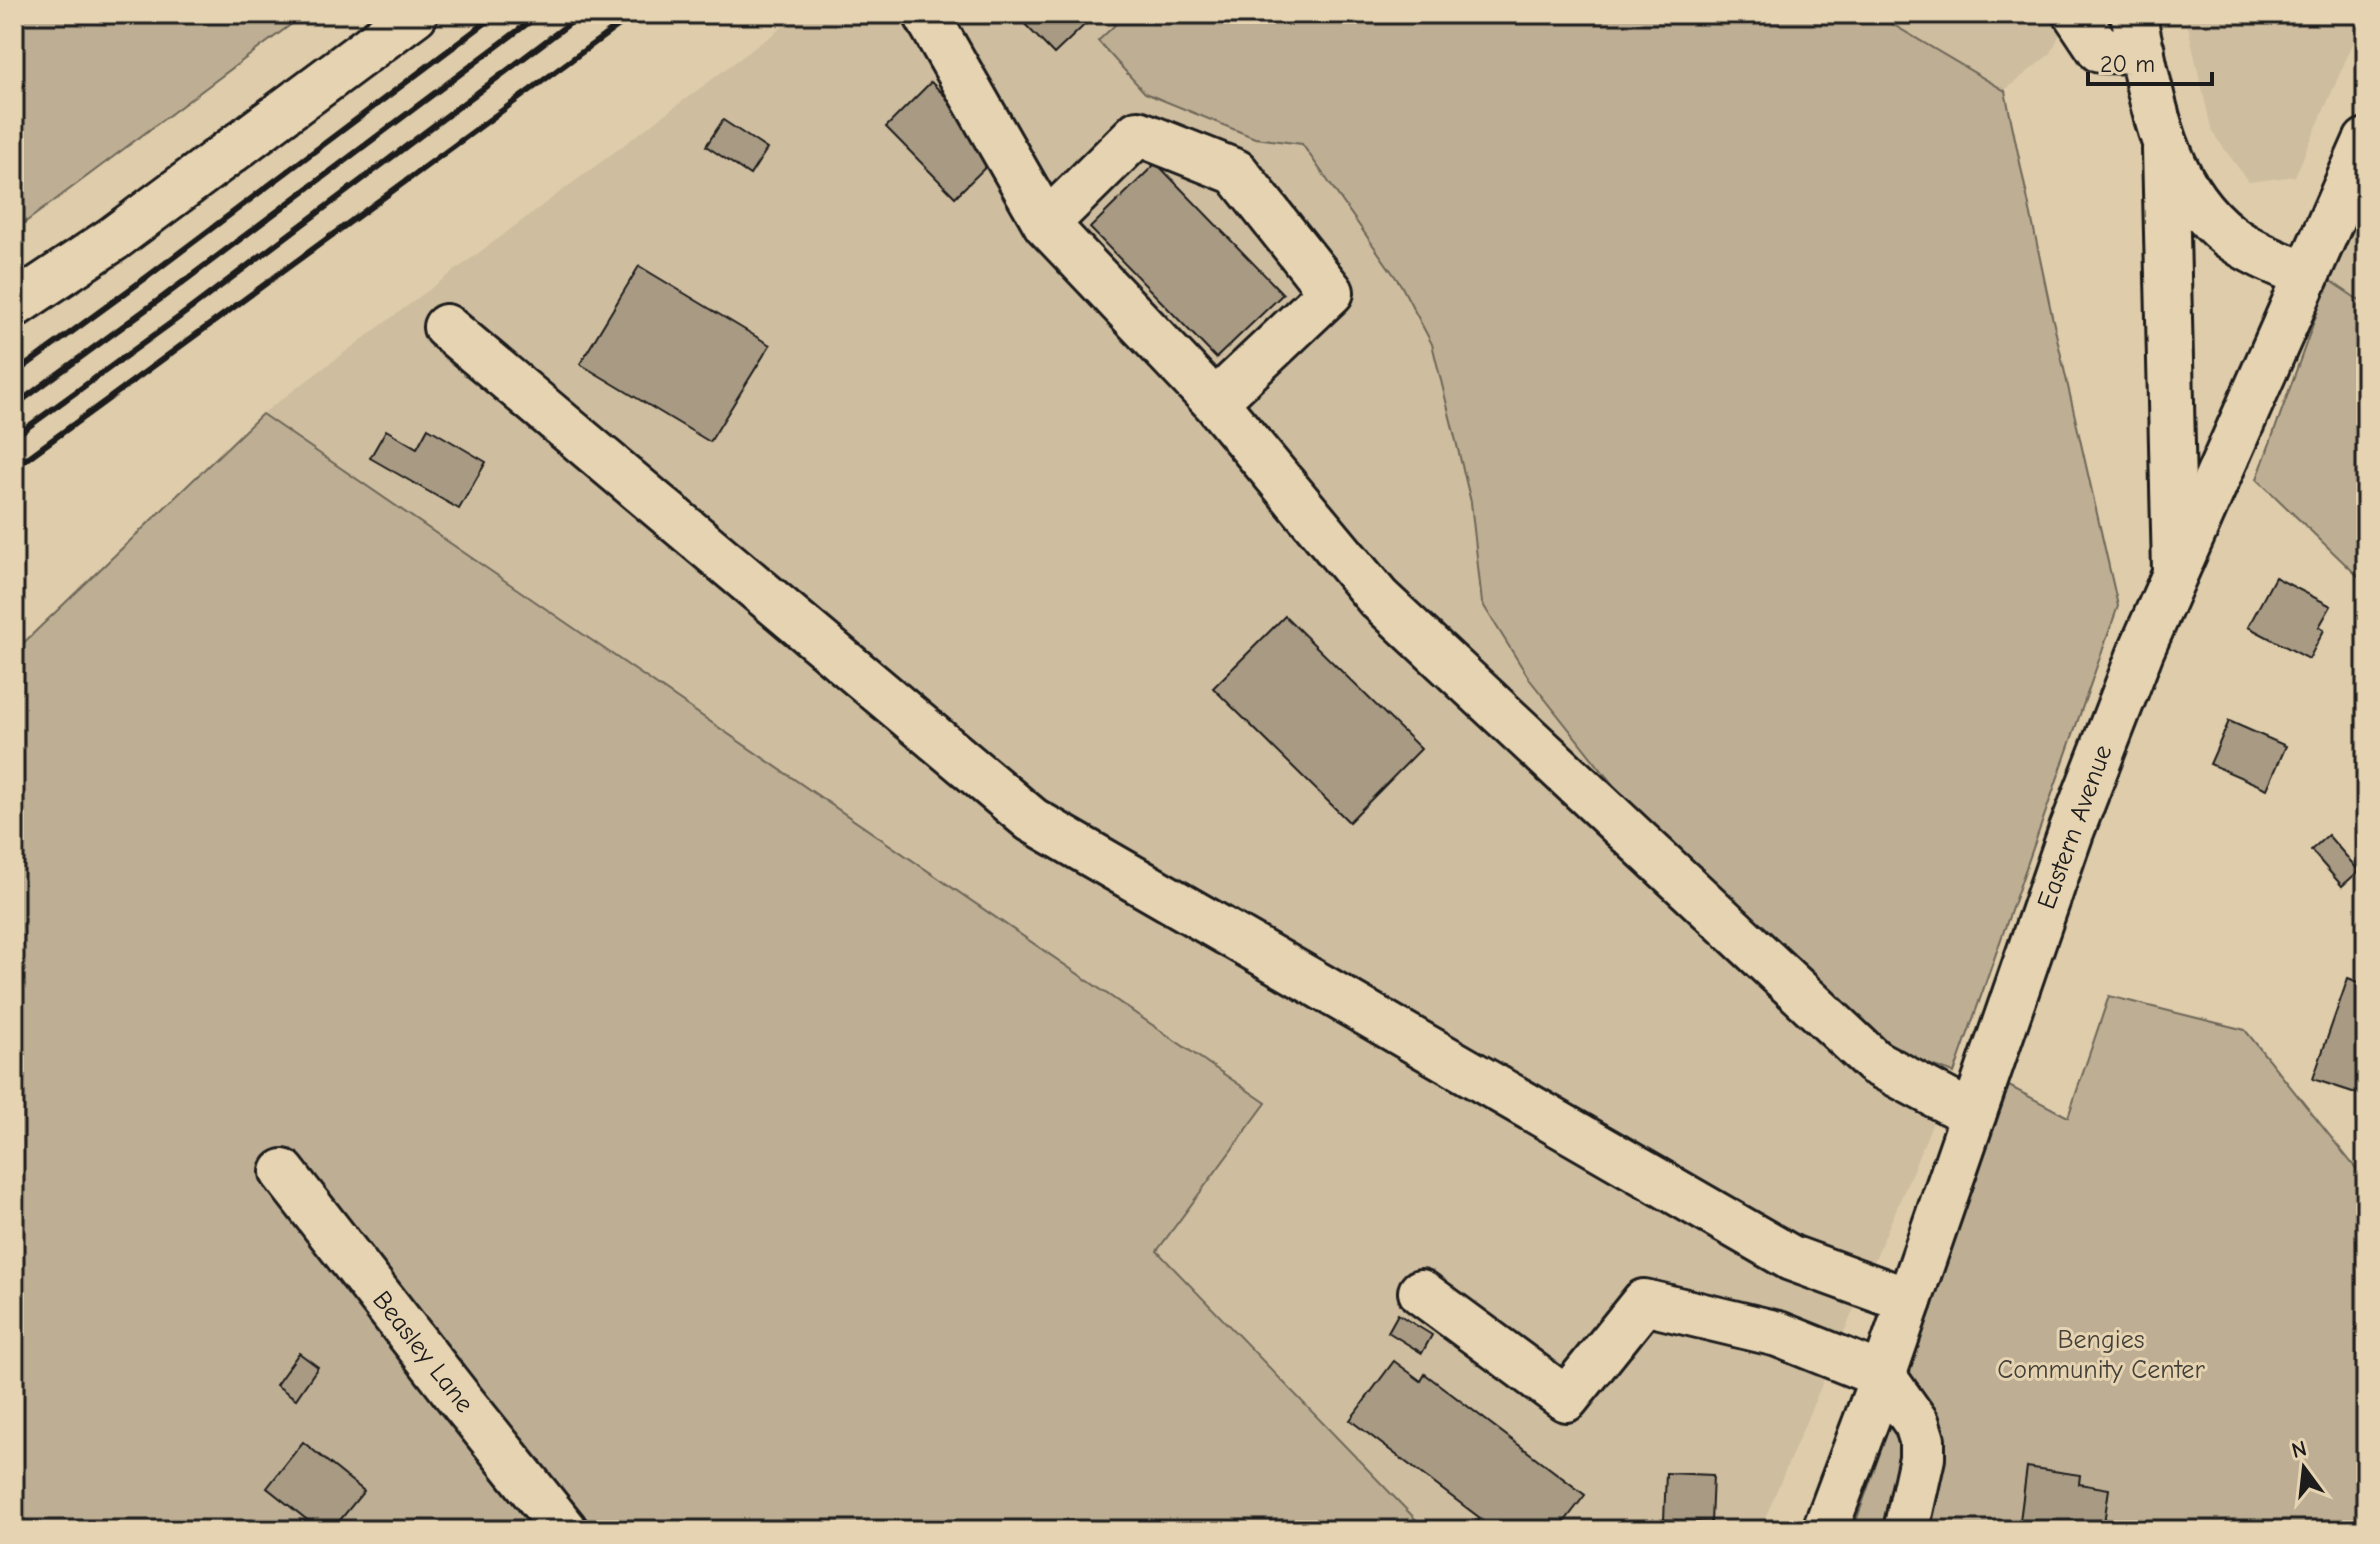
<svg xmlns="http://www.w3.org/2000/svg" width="2380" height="1544" viewBox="0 0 2380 1544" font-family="'Comic Neue',sans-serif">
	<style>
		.built { fill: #cebd9f }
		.green { fill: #beaf94; stroke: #6d6658; stroke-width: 2 }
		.building { fill: #a89a83; stroke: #1c1c1c; stroke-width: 2 }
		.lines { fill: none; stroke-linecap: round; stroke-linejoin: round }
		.minor-casing { stroke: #1c1c1c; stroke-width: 50 }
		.major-casing { stroke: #1c1c1c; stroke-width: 50 }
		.minor { stroke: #e6d3b1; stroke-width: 44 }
		.major { stroke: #e6d3b1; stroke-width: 44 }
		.rail { stroke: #1c1c1c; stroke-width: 6 }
		.labels { text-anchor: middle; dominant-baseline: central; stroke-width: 6; stroke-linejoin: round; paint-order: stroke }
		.street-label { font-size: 26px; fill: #1c1c1c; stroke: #e6d3b1 }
		.park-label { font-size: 26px; fill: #44413a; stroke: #e6d3b1 }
	</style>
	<rect width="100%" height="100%" fill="#deccab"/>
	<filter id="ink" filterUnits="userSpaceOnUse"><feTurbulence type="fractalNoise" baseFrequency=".0125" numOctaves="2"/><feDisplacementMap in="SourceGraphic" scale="16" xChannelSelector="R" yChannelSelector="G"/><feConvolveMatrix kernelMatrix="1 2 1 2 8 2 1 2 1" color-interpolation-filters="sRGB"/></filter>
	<g filter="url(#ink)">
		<!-- built -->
		<path class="built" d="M800,14H1104L1115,25L1098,41L1255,138L1302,144L1401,285L1432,344L1471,502L1482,603L1530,680L1637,815L1879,1047L1954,1073L1760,1530H1426L1157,1251L1266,1103L262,414Z
			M1875,14H2069L2051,53L2005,90Z
			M2185,14H2366L2295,176L2249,182L2212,132Z
			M2366,201V305L2329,280Z"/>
		<!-- green -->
		<path class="green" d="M14,14H305L23,224L14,214Z
			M1104,14H1875L2005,91L2052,316L2118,606L1954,1073L1879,1047L1637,815L1530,680L1482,603L1471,502L1432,344L1401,285L1302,144L1255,138L1145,93L1098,41L1115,25Z
			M2329,280L2366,305V584L2257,479Z
			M262,414L1266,1103L1157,1251L1426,1530H14V652Z
			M2366,660V744L2359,706Z
			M2109,996L2245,1030L2366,1181V1530H1853L2009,1086L2068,1117Z"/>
		<!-- building -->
		<path class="building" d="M1015,14H1094L1095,15L1054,54Z
			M931,82L1001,152L955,197L886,127Z
			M723,120L767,149L750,175L706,146Z
			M1156,163L1283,294L1216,358L1090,228Z
			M639,266L770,345L710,442L580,364Z
			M428,428L486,462L459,509L370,458L386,430L417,448Z
			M2275,577L2331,606L2319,627L2324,630L2309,659L2248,627Z
			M1285,616L1421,749L1349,822L1213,688Z
			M2229,721L2286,746L2267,789L2210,764Z
			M2328,835L2359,871L2342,886L2311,850Z
			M2348,978L2366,985L2365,1096L2313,1079Z
			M1398,1314L1432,1335L1422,1353L1388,1332Z
			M299,1353L318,1367L296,1399L276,1385Z
			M1394,1361L1421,1381L1425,1374L1585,1495L1558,1530H1476L1473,1528L1480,1518L1350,1420Z
			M303,1442L364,1491L332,1530H320L267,1488Z
			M2027,1467L2080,1475L2079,1484L2109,1489L2103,1530H2011L2013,1520L2020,1521Z
			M1666,1473L1713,1475L1711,1523L1664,1520Z"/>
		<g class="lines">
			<!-- minor casing -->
			<g class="minor-casing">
				<path id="minor" d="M926,14L1046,224
					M2076,14L2100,50L2142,51
					M2133,14C2152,93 2160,183 2229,236C2251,253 2280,264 2306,275
					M2165,149L2175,571
					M14,305L113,239L415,14
					M446,327L1032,820L1791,1258L1909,1301
					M1215,402L1331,292L1236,172L1138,133L1046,224L1215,402L1378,598L1874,1062L1973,1115
					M283,1172L459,1398L565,1530
					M1421,1292L1566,1399L1644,1302L1778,1334L1883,1376L1917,1424L1922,1440V1458L1906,1530"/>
			</g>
			<!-- major casing -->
			<g class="major-casing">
				<path id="major" d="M1825,1530L1883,1376L2071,832L2141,651L2366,141"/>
			</g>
			<!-- minor -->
			<use href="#minor" class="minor"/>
			<!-- major -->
			<use href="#major" class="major"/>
			<!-- rail -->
			<path class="rail" d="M14,374L147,277L497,14
				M14,406L163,297L540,14
				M14,437L178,318L582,14
				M14,468L634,14"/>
		</g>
	</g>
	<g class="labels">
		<!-- street labels -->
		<g class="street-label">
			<text transform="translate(2075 827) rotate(-70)">Eastern Avenue</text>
			<text transform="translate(423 1352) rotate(52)">Beasley Lane</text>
		</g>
		<!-- park labels -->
		<g class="park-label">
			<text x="2101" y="1340">Bengies<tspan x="2101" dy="30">Community Center</tspan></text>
		</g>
	</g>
	<!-- margin -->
	<rect width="2380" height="1544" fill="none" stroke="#e6d3b1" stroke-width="48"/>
	<rect x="24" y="24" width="2332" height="1496" fill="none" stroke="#1c1c1c" stroke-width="3" filter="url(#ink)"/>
	<!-- north arrow -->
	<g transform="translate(2304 1468) rotate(345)" stroke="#e6d3b1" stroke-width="6" paint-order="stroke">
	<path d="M0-6L14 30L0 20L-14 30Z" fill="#1c1c1c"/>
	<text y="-12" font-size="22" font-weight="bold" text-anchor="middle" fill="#1c1c1c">N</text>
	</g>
	<!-- scale -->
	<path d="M2088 72v12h124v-12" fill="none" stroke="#1c1c1c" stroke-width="4"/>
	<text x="2100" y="72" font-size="24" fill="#1c1c1c" stroke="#e6d3b1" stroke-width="6" paint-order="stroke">20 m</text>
</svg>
